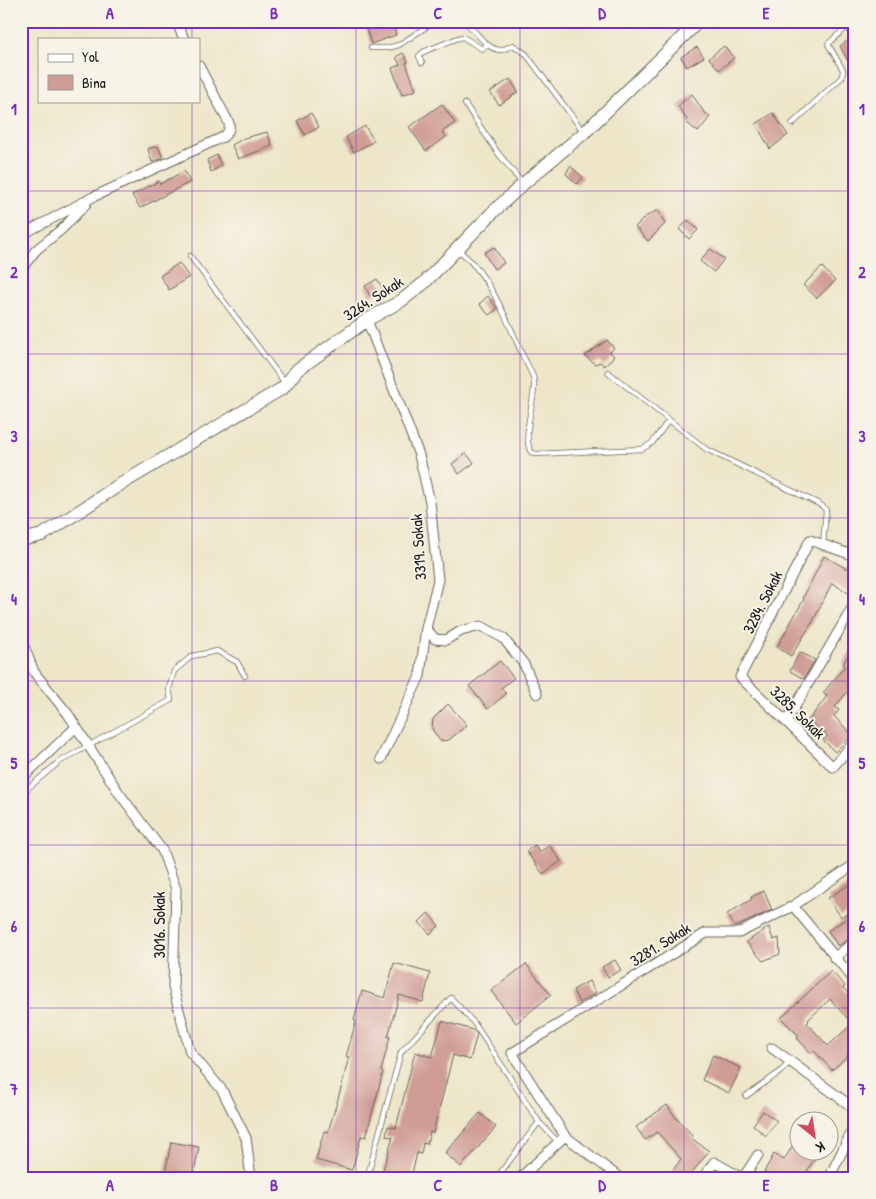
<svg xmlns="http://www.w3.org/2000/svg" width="876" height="1199" viewBox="0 0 876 1199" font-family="'Patrick Hand',sans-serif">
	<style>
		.building { fill: #d09c96 }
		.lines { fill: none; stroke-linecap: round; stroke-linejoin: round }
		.lane-casing { stroke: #656359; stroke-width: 6 }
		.street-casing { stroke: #656359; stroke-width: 11 }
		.secondary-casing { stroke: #656359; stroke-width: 14 }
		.lane { stroke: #fff; stroke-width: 4.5 }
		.street { stroke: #fff; stroke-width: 9 }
		.secondary { stroke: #fff; stroke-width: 12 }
		.grid { fill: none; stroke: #7b2cbf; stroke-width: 1; stroke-opacity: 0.55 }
		.labels { text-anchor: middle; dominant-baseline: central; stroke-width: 4; stroke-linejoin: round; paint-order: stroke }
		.street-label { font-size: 16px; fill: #1c1c1c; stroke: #f7f3e8 }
		.neatline { fill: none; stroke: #7b2cbf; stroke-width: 2 }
		.grid-label { font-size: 16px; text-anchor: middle; font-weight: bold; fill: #7b2cbf }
	</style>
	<rect width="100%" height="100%" fill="#f7f3e8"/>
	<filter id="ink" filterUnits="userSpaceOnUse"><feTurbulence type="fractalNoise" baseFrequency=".02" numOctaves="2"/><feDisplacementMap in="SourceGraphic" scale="10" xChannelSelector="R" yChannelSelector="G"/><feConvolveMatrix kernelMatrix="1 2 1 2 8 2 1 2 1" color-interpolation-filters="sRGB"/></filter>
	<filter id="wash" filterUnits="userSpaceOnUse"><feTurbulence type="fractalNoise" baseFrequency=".0096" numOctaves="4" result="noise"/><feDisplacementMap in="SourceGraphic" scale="20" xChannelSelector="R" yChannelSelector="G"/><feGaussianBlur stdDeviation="1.12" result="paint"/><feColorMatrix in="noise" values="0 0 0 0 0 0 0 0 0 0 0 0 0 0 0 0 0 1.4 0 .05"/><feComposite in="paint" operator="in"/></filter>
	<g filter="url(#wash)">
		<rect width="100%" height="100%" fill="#ede6c9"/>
		<g id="blocks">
			<!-- building -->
			<path class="building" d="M364,21H383L384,24L391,21L396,35L371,44Z
				M847,41L855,55V74L840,46Z
				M724,46L734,58L719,70L709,58Z
				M697,47L704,57L687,67L681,57Z
				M403,53L408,62L406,63L416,90L402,95L392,68L400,65L396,57Z
				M510,79L518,92L499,105L490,92Z
				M692,94L703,111L710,117L698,132L686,122L687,120L678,106Z
				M442,104L455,123L442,132L446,137L426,151L409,127Z
				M311,113L319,127L305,135L297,121Z
				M773,113L788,135L770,149L756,124Z
				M365,126L374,141L354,152L346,137Z
				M267,132L272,146L238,159L232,145L244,138Z
				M158,146L163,158L152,162L148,149Z
				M217,155L221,166L211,172L207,160Z
				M570,166L583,177L577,184L566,174Z
				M184,171L190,182L140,208L132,195L159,181L160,184Z
				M658,210L665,224L648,241L635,227L645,217Z
				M688,220L698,230L689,239L679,229Z
				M494,247L504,263L494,269L484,253Z
				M710,249L724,259L714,272L700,261Z
				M179,263L189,277L169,290L160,276Z
				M822,267L835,281L817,298L803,285Z
				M377,279L383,289L370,296L365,286Z
				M488,296L497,309L489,315L479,304Z
				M607,340L614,348L610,352L614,356L605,366L600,362L595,364L585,356Z
				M466,453L474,463L459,474L452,464Z
				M824,556L847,569L849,566L855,569V597L832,583L812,623L791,656L777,647L804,599L803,598Z
				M855,644V682L835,707L839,710L834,716L852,735L835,752L823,740L828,736L808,721L827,696L823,693L845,666L843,664Z
				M800,652L815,660L804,679L790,671Z
				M500,661L514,678L501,688L506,694L488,709L469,686Z
				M448,704L467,725L449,740L440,741L432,729L433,719Z
				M535,845L540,852L549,845L561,861L543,874L526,851Z
				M855,881V909L841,917L828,898Z
				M764,891L772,910L735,927L727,914L752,899L751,897Z
				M428,913L439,926L430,934L419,922Z
				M850,916L855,924V935L838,946L828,931Z
				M769,927L773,940L779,938L780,954L763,961L746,942Z
				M615,960L621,970L608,977L602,967Z
				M394,963L430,973L423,1002L399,995L388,1037H390L381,1071L383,1072L366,1137L361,1136L352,1170L316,1160L324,1131L328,1132L340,1092L349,1057H346L356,1021L354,1020L362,991L385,998Z
				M526,964L551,995L516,1023L491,991Z
				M831,971L845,986L843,988L855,1000V1015L849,1020L830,999L808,1020L809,1021L807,1023L828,1046L855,1021V1049L832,1070L814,1051L811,1053L797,1038L799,1036L781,1018Z
				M589,981L596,993L579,1003L573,990Z
				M442,1021L473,1030L477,1034L470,1060L453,1055L433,1133L430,1132L427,1144L423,1143L421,1154L417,1153L411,1178H385L386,1173L383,1170L393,1137L386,1136L388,1126L396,1128L415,1052L432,1057Z
				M713,1055L741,1068L729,1093L702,1080Z
				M667,1105L677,1119L693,1136L691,1138L709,1151L688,1178H678L671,1173L681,1159L657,1132L645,1140L636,1127Z
				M763,1111L777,1121L766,1136L753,1125Z
				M480,1113L496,1127L461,1167L445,1153Z
				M798,1137V1152H819L807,1171L818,1178H773L764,1172L774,1154L784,1160Z
				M171,1142L199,1147L193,1178H164Z"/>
		</g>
	</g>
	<g filter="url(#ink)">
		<use href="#blocks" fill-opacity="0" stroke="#656359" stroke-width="1"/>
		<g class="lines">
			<!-- lane casing -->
			<g class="lane-casing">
				<path id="lane" d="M463,21C475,28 486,51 502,50C505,49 510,46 513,45L526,54L583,131
					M371,48H387L399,45L435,21
					M422,63L419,56L423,52L458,38L463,37L482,49L487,44
					M465,104L498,153L523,184
					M792,124L842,77L843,70L828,44L849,25
					M458,250C489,273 508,322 523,356C526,363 533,373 534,381C536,401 521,433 531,452L536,454L642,449L652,443L669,420
					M190,256L285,383
					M608,372L706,449L821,505L826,510L823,544
					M21,794L59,762L171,700L169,689L174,671L192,656L217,651L237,662L245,676
					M746,1096L780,1072L790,1062
					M367,1178L401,1052L451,998L474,1023L539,1122L558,1142
					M495,1178L501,1172L539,1122"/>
			</g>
			<!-- street casing -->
			<g class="street-casing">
				<path id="street" d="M176,21L184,39
					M854,21L849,25L855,34
					M21,235L93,197L223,137C228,133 230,130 229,123L199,66
					M21,269L36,250L62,229L86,204
					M367,320L419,455L430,502L438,580L426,628L435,639L446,640L461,631L481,626L503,638L515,653L524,664L537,694
					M855,556L810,540L740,677L833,767L855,741
					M21,639L34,672L68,714L119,793L162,850L176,889L173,987L190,1052L222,1090L246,1138L251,1178
					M786,722L855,603
					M381,759L420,676L426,628
					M21,779L76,727
					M793,906L855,981
					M834,958L855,941
					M772,1048L855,1109
					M520,1178L565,1136
					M620,1178L565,1136L512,1053L706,933H739L793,906L855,864
					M703,1178L714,1162L742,1178
					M743,1178L758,1155
					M829,1178L855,1125"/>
			</g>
			<!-- secondary casing -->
			<g class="secondary-casing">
				<path id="secondary" d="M21,535L26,539L42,535L57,526L116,487L271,395L283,388L297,370L367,320L401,301L424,283L492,213L523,184L584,133L699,21"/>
			</g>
			<!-- lane -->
			<use href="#lane" class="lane"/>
			<!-- street -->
			<use href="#street" class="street"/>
			<!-- secondary -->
			<use href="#secondary" class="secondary"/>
		</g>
	</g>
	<!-- grid -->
	<path class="grid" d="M192,21V39M356,21V1178M520,21V1178M684,21V1178M192,101V1178M21,191H855M21,354H855M21,518H855M21,681H855M21,845H855M21,1008H855"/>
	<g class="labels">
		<!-- street labels -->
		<g class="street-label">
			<text transform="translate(373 298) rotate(-33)">3264. Sokak</text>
			<text transform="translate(418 547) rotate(-94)">3319. Sokak</text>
			<text transform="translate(762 602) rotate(-63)">3284. Sokak</text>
			<text transform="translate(798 712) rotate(44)">3285. Sokak</text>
			<text transform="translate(159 925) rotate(-90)">3016. Sokak</text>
			<text transform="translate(660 944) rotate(-32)">3281. Sokak</text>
		</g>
	</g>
	<!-- margin -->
	<rect width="876" height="1199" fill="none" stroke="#f7f3e8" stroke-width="55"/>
	<!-- legend -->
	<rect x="38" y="38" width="162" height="65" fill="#f7f3e8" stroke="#9f9d96"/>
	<rect x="48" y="54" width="25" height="8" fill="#ffffff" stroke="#9f9d96"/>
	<text x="82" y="62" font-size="15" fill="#1c1c1c">Yol</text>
	<rect x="48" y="75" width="25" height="15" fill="#d09c96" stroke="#9f9d96"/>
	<text x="82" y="88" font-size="15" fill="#1c1c1c">Bina</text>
	<!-- north arrow -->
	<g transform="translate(814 1136) rotate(150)"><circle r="24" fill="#f7f3e8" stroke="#9f9d96"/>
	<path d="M0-4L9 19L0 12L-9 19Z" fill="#d1495b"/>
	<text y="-8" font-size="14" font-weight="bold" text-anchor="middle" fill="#1c1c1c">K</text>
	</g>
	<rect x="28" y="28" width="820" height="1144" class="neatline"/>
	<g class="grid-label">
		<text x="110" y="19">A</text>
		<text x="274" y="19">B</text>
		<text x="438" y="19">C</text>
		<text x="602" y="19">D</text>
		<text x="766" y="19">E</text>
		<text x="14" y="115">1</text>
		<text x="862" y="115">1</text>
		<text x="14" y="278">2</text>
		<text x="862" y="278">2</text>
		<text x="14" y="442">3</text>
		<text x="862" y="442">3</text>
		<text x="14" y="605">4</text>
		<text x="862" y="605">4</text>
		<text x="14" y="769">5</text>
		<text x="862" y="769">5</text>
		<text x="14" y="932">6</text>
		<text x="862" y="932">6</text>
		<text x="14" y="1095">7</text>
		<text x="862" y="1095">7</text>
		<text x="110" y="1191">A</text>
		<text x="274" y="1191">B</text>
		<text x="438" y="1191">C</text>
		<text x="602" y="1191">D</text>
		<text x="766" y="1191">E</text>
	</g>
</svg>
